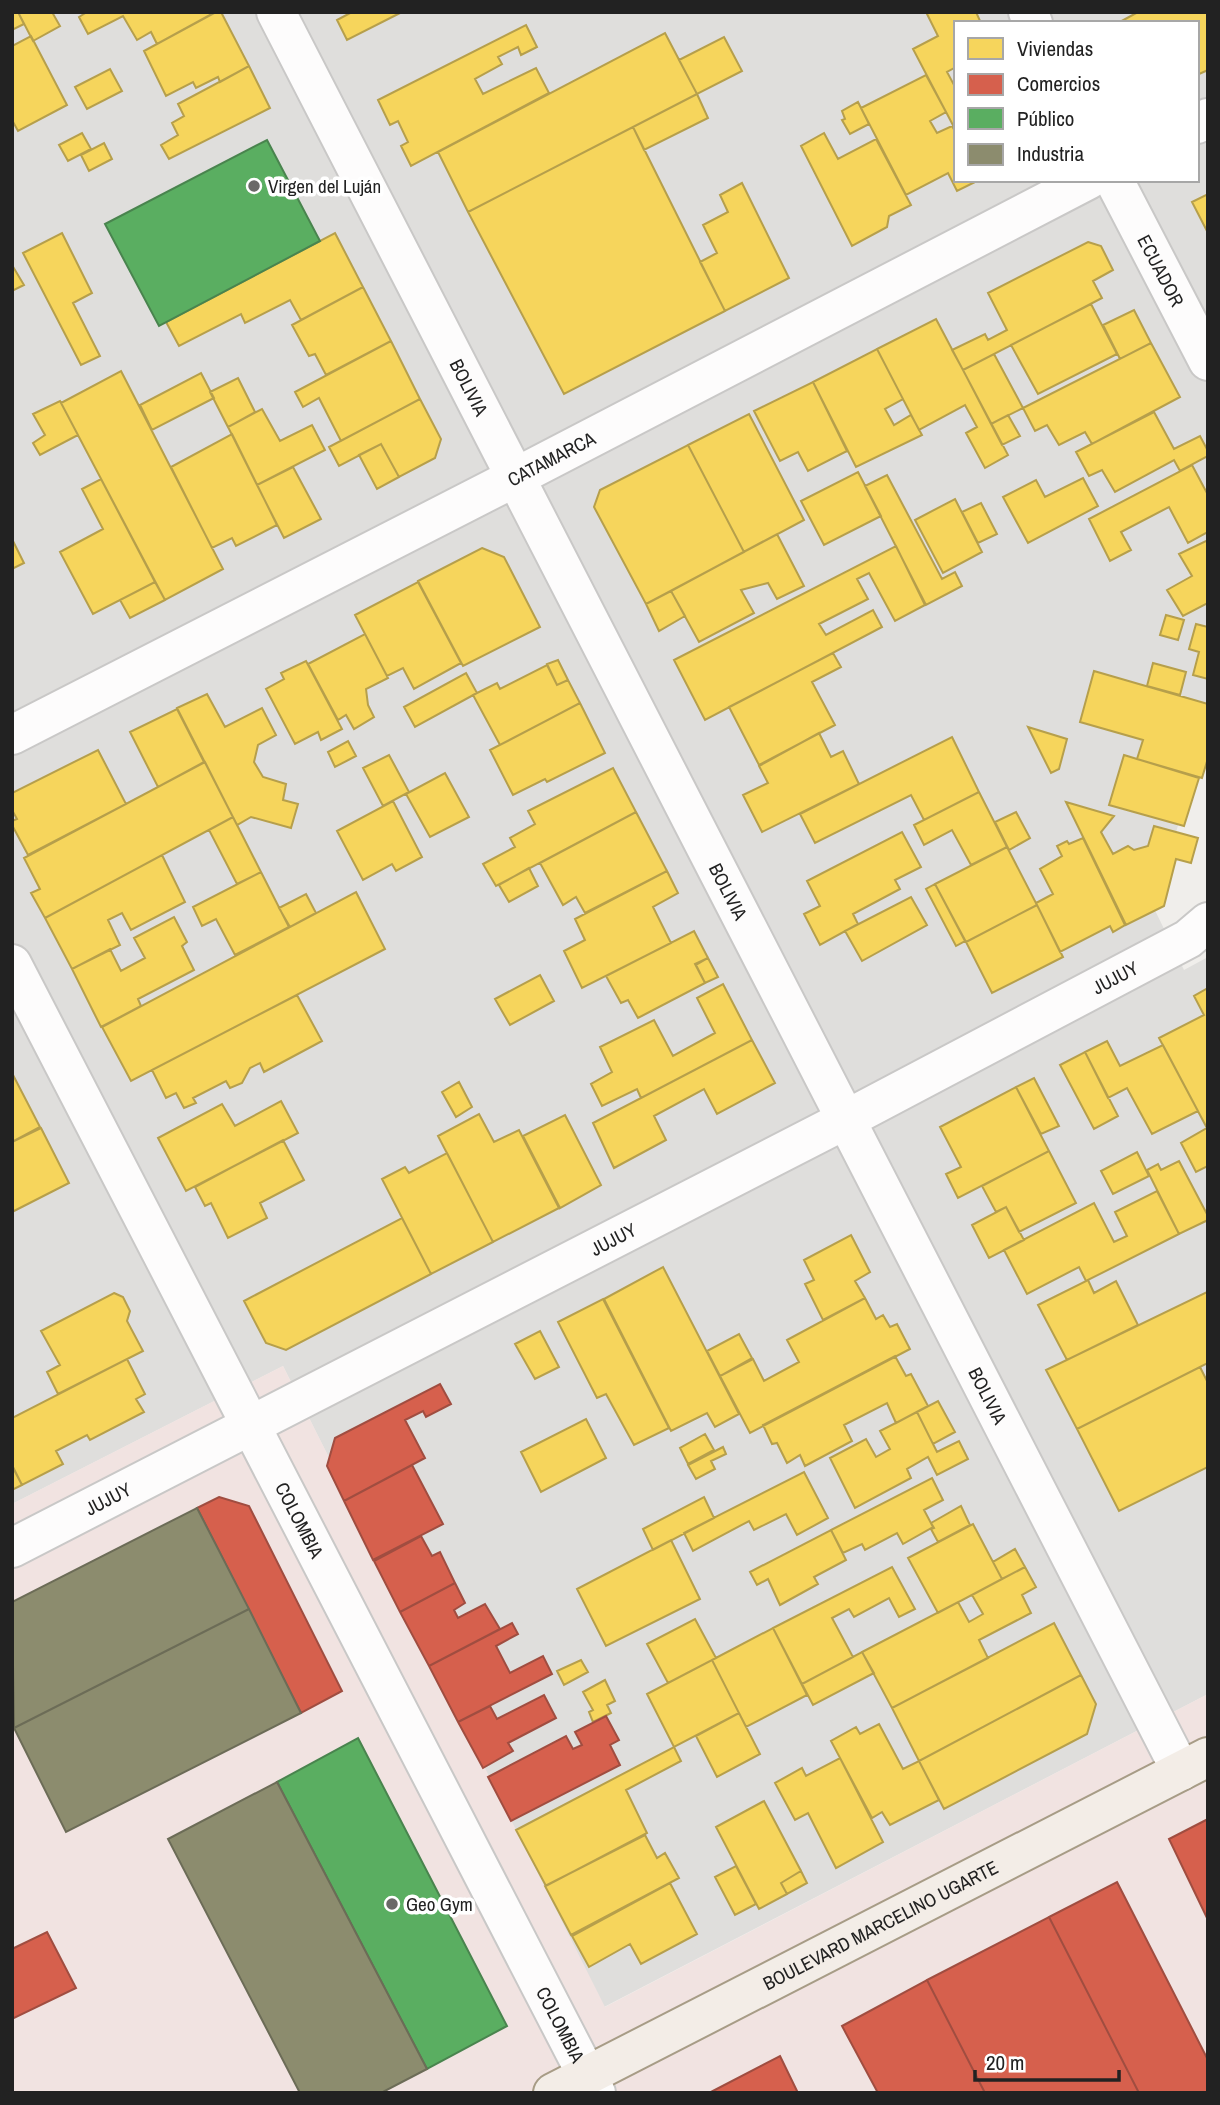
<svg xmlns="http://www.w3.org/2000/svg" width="1220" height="2105" viewBox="0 0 1220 2105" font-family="'Archivo Narrow',sans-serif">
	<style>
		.residential { fill: #dfdedc; fill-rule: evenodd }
		.commercial { fill: #f1e3e1 }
		.homes { fill: #f6d55c; stroke: #b69f4b; stroke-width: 2 }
		.shops { fill: #d6604d; stroke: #a04d40; stroke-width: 2 }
		.public { fill: #5aae61; stroke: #49844e; stroke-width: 2 }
		.industry { fill: #8c8c6e; stroke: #6c6c57; stroke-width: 2 }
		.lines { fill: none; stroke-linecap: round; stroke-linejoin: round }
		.minor-casing { stroke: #c9c8c7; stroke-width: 42 }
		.major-casing { stroke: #a79c86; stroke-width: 42 }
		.minor { stroke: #fdfcfc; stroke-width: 38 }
		.major { stroke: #f3ede7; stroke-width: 38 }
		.poi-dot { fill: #6a6968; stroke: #fff; stroke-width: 2.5 }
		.labels { text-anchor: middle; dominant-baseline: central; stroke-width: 7; stroke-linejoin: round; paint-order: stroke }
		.poi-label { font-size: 19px; fill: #222; stroke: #fff; text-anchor: start }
		.street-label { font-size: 19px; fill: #222; stroke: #fff }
	</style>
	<rect width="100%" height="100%" fill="#f0eeeb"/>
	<!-- residential -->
	<path class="residential" d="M12,12H1208V713L1162,885L1149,898L1184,970L1208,957V1694L604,2007L283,1366L12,1504ZM956,23H1197V180H956Z"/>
	<!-- commercial -->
	<path class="commercial" d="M283,1366L605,2007L1208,1694V2093H12V1504Z"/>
	<!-- homes -->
	<path class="homes" d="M12,12H18L24,24L12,30Z
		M18,12H52L60,26L33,41Z
		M87,12H209L210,15L157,44L151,32L137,40L123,16L88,34L79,17Z
		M216,12H221L249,66L220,82L218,77L196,88L193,82L166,96L144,51Z
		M352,12H402L347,40L337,20Z
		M926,12H976L981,23H956V67L947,72L954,85L956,84V131L913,49L938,36Z
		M1138,12H1208V70L1197,75V23H1118Z
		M526,25L537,47L521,55L518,47L498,57L502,64L475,79L483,94L536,68L549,93L411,166L401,146L408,142L398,121L390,125L378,100Z
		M665,33L697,94L468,212L438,152Z
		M31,36L67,105L18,131L12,120V46Z
		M724,37L742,71L697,94L679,60Z
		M249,66L270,108L169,159L161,145L178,135L172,123L184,116L178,104Z
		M110,69L122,91L87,109L75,87Z
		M926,75L946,112L930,121L937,133L952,126L956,133V180H979L957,191L948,173L906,195L861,108Z
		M697,94L708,118L644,150L633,127Z
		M858,102L869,124L850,134L842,120L845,119L842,111Z
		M633,127L725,311L564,394L468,212Z
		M82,133L91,149L68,161L59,145Z
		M824,133L838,159L876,139L911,205L889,216L887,227L852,246L801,146Z
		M104,143L112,159L89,171L81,155Z
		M742,183L789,278L725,311L700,262L717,253L703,225L728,212L720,195Z
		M1208,194V233L1192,202Z
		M62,233L92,293L73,303L100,356L81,365L23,253Z
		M335,233L363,287L301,320L290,300L245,323L241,314L179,346L166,322Z
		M1088,242L1101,246L1113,270L1093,281L1102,298L963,370L952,350L985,334L988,340L1007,330L988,293Z
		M12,265L24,285L12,291Z
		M363,287L391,341L326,375L315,354L309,356L292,325Z
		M1091,304L1117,354L1038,394L1011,345Z
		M1134,310L1151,343L1120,359L1103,325Z
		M936,319L1008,455L985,468L966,433L977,427L965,405L919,430L877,349Z
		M391,341L420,399L341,441L319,398L303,407L295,392Z
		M1151,343L1180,397L1092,444L1085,432L1059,445L1047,425L1035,431L1023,408Z
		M877,349L903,399L885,409L894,425L911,415L922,435L856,467L813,382Z
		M994,354L1023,408L991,424L963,370Z
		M121,371L223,569L165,600L61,403Z
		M201,373L214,398L152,430L140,405Z
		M238,378L255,412L228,427L210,392Z
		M813,382L847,451L808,471L798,452L780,461L754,411Z
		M420,399L441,439L435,458L399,477L381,444L339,466L329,447Z
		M60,401L78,435L40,455L33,443L45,435L33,414Z
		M262,409L280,441L312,425L325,450L257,485L228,427Z
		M1154,412L1174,449L1200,436L1208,451V456L1180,471L1174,460L1115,492L1102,470L1089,476L1076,452Z
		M749,414L804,520L744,552L688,445Z
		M1008,415L1020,436L1002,445L991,424Z
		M232,434L277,525L236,546L232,538L212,548L171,467Z
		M381,444L399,477L377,489L359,455Z
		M688,445L744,552L646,604L594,507L600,490Z
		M1192,465L1208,495V532L1188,543L1169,507L1121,532L1131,550L1110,561L1089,519Z
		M293,467L321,519L284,538L257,485Z
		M858,472L881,516L824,545L801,501Z
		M887,475L942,579L955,572L962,586L926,605L865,486Z
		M1083,478L1098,506L1028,543L1003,497L1036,480L1045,497Z
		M101,479L155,582L93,614L60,552L103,529L82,489Z
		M955,499L982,552L943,573L915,520Z
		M981,503L997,534L978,543L962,512Z
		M777,534L804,586L777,599L768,583L741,590L754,613L699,642L671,591Z
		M12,539L24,563L12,569Z
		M1208,540V603L1183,616L1167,590L1192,576L1179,554Z
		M896,546L925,605L895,621L869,573L857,579L868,599L819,624L826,635L873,610L882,627L705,720L674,660Z
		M482,548L504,557L540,627L463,666L418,581Z
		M155,582L165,600L130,618L120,600Z
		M418,582L461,663L414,689L403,668L387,676L355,615Z
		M671,591L685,616L659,631L646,604Z
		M1166,615L1184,620L1178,640L1160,635Z
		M1196,624L1208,627V679L1193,675L1199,652L1189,649Z
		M365,634L388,678L366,689L368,705L374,717L354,729L346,715L338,720L308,664Z
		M833,653L841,667L812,682L835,725L759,765L729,707Z
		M558,660L568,680L557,685L547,664Z
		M306,661L342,729L321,740L318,732L295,744L266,689L284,679L281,673Z
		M1153,663L1186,672L1180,695L1147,686Z
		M547,665L557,685L568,680L580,703L500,745L473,695L497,683L500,689Z
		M1094,671L1208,704V758L1202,778L1137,759L1143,740L1080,722Z
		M466,673L477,693L415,727L404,707Z
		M207,694L225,727L262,708L276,735L258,745L254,762L263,777L286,784L283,800L298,804L291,828L251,817L237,825L177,708Z
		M580,703L605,753L547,782L545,779L513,795L490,750Z
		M177,709L204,762L158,787L130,732Z
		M1028,727L1067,739L1059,769L1051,773Z
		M819,733L831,757L843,751L859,784L762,832L743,795L768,783L759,766Z
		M952,737L979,792L924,820L911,795L815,843L800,814Z
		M348,741L356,756L335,767L328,752Z
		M98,750L126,804L28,855L12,825V821L17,819L12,810V793Z
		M389,755L409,792L383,806L363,768Z
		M1124,755L1199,778L1184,826L1109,805Z
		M205,762L233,817L45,918L31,893L40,889L24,858Z
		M613,768L636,812L496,886L483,864L515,847L510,838L535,824L528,811Z
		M445,773L469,817L430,837L406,794Z
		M979,792L1007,847L971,865L952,830L924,845L914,825Z
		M393,801L422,857L396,871L392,864L363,880L337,831Z
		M1066,802L1114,816L1101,832L1113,854L1128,846L1134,850L1148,846L1154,826L1198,838L1191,863L1176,859L1164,906L1126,925Z
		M636,812L667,871L585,913L576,897L563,905L540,863Z
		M1016,812L1030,838L1009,850L995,822Z
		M233,817L261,872L237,884L209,830Z
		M902,832L921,867L895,880L900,889L853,914L858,924L820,945L804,914L820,906L807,881Z
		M1083,838L1125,925L1113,932L1110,926L1060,952L1036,903L1053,894L1040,869L1062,856L1057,846L1067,841L1069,844Z
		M1007,847L1037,905L966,942L935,884Z
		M162,855L185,902L131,930L122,913L108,920L120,945L72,969L45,918Z
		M529,868L538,886L509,902L499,885Z
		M667,871L678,893L653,907L671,943L582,988L564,951L585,940L575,919Z
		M261,872L289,927L235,955L216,919L202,926L193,907Z
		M935,884L965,941L956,946L926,889Z
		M356,892L385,949L131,1081L102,1027Z
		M306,894L316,913L290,927L279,908Z
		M911,897L927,925L862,961L845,931Z
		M1037,905L1063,957L992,993L966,942Z
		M174,917L187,942L182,946L194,970L138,999L141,1006L101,1027L72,969L110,949L121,971L145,958L134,938Z
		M694,931L708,958L695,964L705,983L638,1018L628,1000L621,1003L606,976Z
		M708,958L718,977L705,983L696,965Z
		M540,975L554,1001L510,1025L495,999Z
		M723,984L752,1040L641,1098L637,1089L602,1106L591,1084L612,1072L600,1047L654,1020L673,1056L715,1033L697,998Z
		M1208,988V1130L1159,1038L1204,1015L1194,996Z
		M297,995L322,1041L264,1072L260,1063L250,1068L242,1083L230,1088L226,1081L193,1098L196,1103L184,1108L176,1093L166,1098L152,1070Z
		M752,1040L775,1083L717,1114L704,1089L654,1116L666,1140L614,1168L593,1123Z
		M1107,1041L1120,1066L1163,1045L1198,1111L1152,1134L1127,1088L1108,1098L1085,1052Z
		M1085,1052L1118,1116L1094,1129L1060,1065Z
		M12,1073L40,1127L12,1142Z
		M1034,1078L1059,1126L1041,1134L1016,1087Z
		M459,1082L472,1107L456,1117L442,1092Z
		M1016,1087L1049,1151L958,1198L946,1174L961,1167L940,1127Z
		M281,1101L298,1133L186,1191L158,1138L222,1104L235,1126Z
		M479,1114L494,1142L519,1130L559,1208L493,1242L438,1136Z
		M565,1115L601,1185L560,1208L523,1136Z
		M41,1128L69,1183L12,1212V1142Z
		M1207,1128L1208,1166L1196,1172L1181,1143Z
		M283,1140L304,1180L260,1203L267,1218L228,1238L211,1203L205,1206L195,1187Z
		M1049,1151L1076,1203L1019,1232L1006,1207L996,1212L982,1186Z
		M1137,1152L1149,1176L1113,1194L1101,1171Z
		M447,1153L493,1242L431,1274L382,1179L405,1167L409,1173Z
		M1179,1161L1208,1216V1220L1179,1234L1147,1170L1158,1164L1161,1170Z
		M1157,1191L1179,1234L1086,1281L1079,1267L1027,1294L1004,1250L1094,1203L1114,1242L1127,1236L1115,1212Z
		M1006,1207L1024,1240L989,1258L972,1225Z
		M402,1218L431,1274L286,1350L266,1343L244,1301Z
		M851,1235L870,1272L855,1281L865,1298L823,1320L805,1284L814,1280L804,1260Z
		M663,1267L739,1414L715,1427L707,1413L671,1431L604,1299Z
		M1088,1280L1094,1293L1116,1281L1138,1325L1067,1360L1038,1305Z
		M1207,1292L1208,1363L1077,1429L1046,1370Z
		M114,1293L123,1297L130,1311L127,1321L143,1351L58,1394L47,1372L60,1365L41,1331Z
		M865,1298L876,1319L883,1315L890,1327L897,1324L910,1349L750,1433L720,1376L753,1359L764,1381L799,1362L787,1340Z
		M603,1299L669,1428L634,1445L606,1394L597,1398L558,1322Z
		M540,1331L559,1367L535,1379L515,1344Z
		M739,1334L752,1358L720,1376L707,1351Z
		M895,1356L906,1376L911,1374L928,1406L896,1423L887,1403L844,1425L852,1441L805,1466L800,1455L787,1463L777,1443L772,1444L763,1425Z
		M127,1359L145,1394L136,1399L144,1412L90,1440L87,1435L56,1451L63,1464L22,1485L12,1465V1418Z
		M1200,1367L1208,1383V1467L1119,1511L1077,1429Z
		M938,1401L955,1432L933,1444L917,1412Z
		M917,1412L937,1452L959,1441L968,1459L937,1475L928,1457L907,1469L911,1478L855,1508L830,1458L866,1439L876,1457L890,1449L880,1431Z
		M586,1419L606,1458L541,1492L521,1452Z
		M705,1434L714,1450L688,1464L680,1448Z
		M723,1447L726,1454L711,1461L715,1469L696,1479L688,1465Z
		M12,1466L22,1485L12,1490Z
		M804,1472L828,1518L797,1535L786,1514L754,1530L749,1521L693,1551L684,1533Z
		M932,1478L943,1500L924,1510L933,1527L903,1544L897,1533L865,1550L862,1544L843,1553L831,1530Z
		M704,1497L714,1518L653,1550L643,1529Z
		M961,1506L970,1525L938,1542L931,1529L934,1528L931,1523Z
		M973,1524L1002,1579L938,1613L908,1558Z
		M831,1530L846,1560L814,1577L818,1584L780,1605L768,1579L757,1585L750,1572Z
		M671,1540L700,1599L606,1646L577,1589Z
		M1015,1549L1025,1567L1002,1579L993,1562Z
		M892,1567L915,1609L899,1617L889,1598L854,1617L849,1609L832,1618L853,1657L802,1684L773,1628Z
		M1025,1567L1036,1587L1022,1595L1031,1613L979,1640L988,1658L892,1708L862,1652L958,1602L969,1622L983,1614L972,1595Z
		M695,1619L716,1658L668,1683L647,1644Z
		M1054,1623L1081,1675L919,1761L892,1708Z
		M773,1628L807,1695L746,1727L712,1660Z
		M862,1652L874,1673L813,1705L802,1684Z
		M581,1660L588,1672L564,1685L557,1671Z
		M712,1660L739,1713L674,1747L647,1694Z
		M1081,1675L1096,1704L1087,1734L944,1809L919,1761Z
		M605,1680L615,1701L607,1705L611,1713L593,1722L589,1712L593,1710L583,1692Z
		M739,1713L760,1754L717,1777L696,1736Z
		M879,1724L903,1769L919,1761L939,1800L890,1825L882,1812L872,1818L831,1741L856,1727L860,1734Z
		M674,1747L681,1761L626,1790L647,1833L546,1886L516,1830Z
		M840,1758L883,1842L836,1868L808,1813L795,1820L775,1783L802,1768L806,1776Z
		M764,1801L801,1871L781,1883L787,1894L759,1909L716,1827Z
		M645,1835L657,1858L665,1853L679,1878L571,1935L545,1886Z
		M736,1866L756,1904L735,1915L715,1877Z
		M801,1871L807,1883L787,1894L781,1883Z
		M670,1883L697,1934L641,1964L630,1944L589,1967L572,1936Z"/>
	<!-- shops -->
	<path class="shops" d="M440,1384L451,1404L426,1417L423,1411L405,1420L425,1458L344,1501L327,1466L335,1438Z
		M412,1465L443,1524L373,1560L344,1501Z
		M219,1497L249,1506L342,1691L301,1713L197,1508Z
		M421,1536L432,1556L440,1552L455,1583L400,1612L374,1561Z
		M455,1583L465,1603L454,1610L458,1618L485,1604L500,1629L429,1666L400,1612Z
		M512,1623L518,1634L496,1646L510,1673L543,1656L552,1674L458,1722L429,1666Z
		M544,1695L556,1718L508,1743L513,1751L483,1768L458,1722L490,1706L497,1719Z
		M606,1716L619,1740L610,1745L620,1765L511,1821L488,1777L566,1736L573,1749L582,1745L575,1732Z
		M1208,1819V1920L1169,1839Z
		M1117,1882L1208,2060V2093H1139L1049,1917Z
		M1049,1917L1139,2093H985L927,1980Z
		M47,1932L76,1988L12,2019V1949Z
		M927,1980L985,2093H878L842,2026Z
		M780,2056L798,2093H709Z"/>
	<!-- public -->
	<path class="public" d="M267,140L320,241L159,326L105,224Z
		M358,1738L507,2026L427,2069L277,1782Z"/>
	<!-- industry -->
	<path class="industry" d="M197,1508L249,1609L14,1728L12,1602Z
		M249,1609L301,1713L66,1832L14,1728Z
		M277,1782L427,2069L381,2093H300L168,1839Z"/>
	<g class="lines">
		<!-- minor casing -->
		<g class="minor-casing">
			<g id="minor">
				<path id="s1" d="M276,12L1181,1771"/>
				<path d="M1028,12L1033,23"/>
				<path d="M1197,124L1208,118"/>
				<path id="s2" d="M1114,180L1208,361"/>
				<path id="s3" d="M12,735L516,477L1088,180"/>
				<path id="s4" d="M12,964L596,2093"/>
				<path id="s5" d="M12,1548L847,1119L1188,939L1208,922"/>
			</g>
		</g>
		<!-- major casing -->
		<g class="major-casing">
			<g id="major">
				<path id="s6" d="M553,2093L1208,1757"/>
			</g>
		</g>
		<!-- minor -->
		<use href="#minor" class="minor"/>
		<!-- major -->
		<use href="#major" class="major"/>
	</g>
	<!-- markers -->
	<g class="poi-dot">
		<circle cx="254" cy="186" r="7"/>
		<circle cx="392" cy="1904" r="7"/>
	</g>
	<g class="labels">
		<!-- poi labels -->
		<g class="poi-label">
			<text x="268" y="186">Virgen del Luján</text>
			<text x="406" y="1904">Geo Gym</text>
		</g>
		<!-- street labels -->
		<g class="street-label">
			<text stroke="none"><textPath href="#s2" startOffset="102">ECUADOR</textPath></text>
			<text stroke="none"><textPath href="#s1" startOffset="422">BOLIVIA</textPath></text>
			<text stroke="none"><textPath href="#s3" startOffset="606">CATAMARCA</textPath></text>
			<text stroke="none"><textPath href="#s1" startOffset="989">BOLIVIA</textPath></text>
			<text stroke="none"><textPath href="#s5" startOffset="1242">JUJUY</textPath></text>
			<text stroke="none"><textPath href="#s5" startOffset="676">JUJUY</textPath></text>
			<text stroke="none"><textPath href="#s1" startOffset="1556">BOLIVIA</textPath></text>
			<text stroke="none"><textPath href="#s5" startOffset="108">JUJUY</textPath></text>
			<text stroke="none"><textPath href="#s4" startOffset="626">COLOMBIA</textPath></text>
			<text stroke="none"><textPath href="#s6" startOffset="368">BOULEVARD MARCELINO UGARTE</textPath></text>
			<text stroke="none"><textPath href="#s4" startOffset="1194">COLOMBIA</textPath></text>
		</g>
	</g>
	<!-- border -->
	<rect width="1220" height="2105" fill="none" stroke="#222222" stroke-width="28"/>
	<!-- legend -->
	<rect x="954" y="21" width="245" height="161" fill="#ffffff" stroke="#a7a7a7" stroke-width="2"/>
	<rect x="968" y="38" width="35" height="21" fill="#f6d55c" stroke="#a7a7a7" stroke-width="2"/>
	<text x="1017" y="56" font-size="21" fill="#222222">Viviendas</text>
	<rect x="968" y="74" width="35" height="21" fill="#d6604d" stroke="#a7a7a7" stroke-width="2"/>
	<text x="1017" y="91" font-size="21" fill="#222222">Comercios</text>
	<rect x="968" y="108" width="35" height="21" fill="#5aae61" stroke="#a7a7a7" stroke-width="2"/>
	<text x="1017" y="126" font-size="21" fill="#222222">Público</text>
	<rect x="968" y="144" width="35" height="21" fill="#8c8c6e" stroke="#a7a7a7" stroke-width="2"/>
	<text x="1017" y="161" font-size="21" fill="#222222">Industria</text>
	<!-- scale -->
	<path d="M975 2070v10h144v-10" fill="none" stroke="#222222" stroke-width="3.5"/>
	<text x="986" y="2070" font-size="21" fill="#222222" stroke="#ffffff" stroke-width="5" paint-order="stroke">20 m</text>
</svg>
